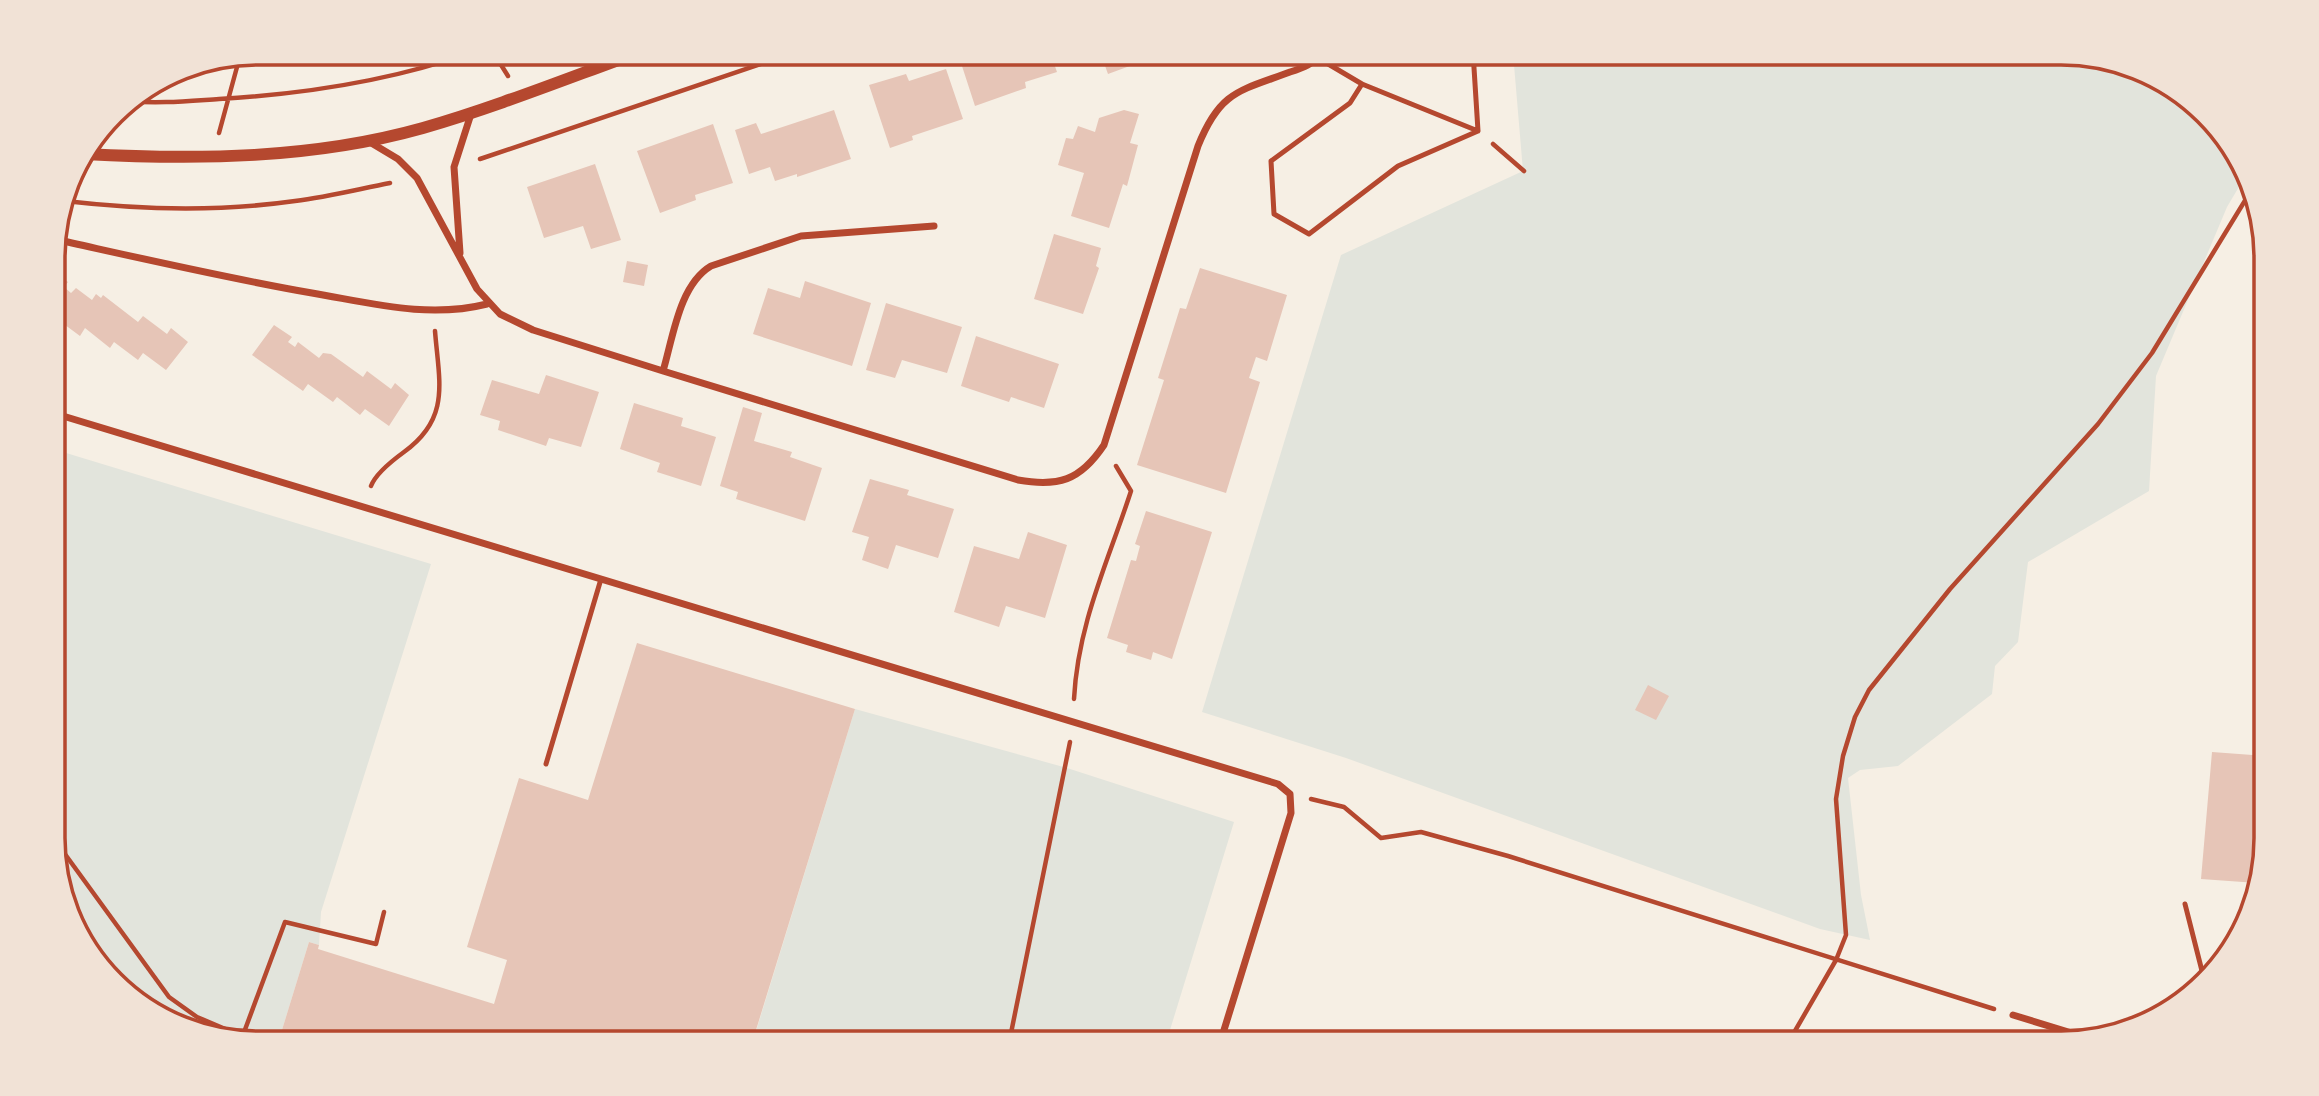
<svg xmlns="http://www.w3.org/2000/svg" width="2319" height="1096" viewBox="0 0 2319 1096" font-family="'PT Sans',sans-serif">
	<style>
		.green { fill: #e2e4dc }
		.building { fill: #e6c5b7 }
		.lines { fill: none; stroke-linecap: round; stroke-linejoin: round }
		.path { stroke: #b5482f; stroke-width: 4.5 }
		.service { stroke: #b5482f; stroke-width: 5 }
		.minor { stroke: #b5482f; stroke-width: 7 }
		.tertiary { stroke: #b5482f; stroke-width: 12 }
		.rim { fill: none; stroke: #b5482f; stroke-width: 3.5 }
	</style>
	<rect width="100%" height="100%" fill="#f6efe4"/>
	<!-- green -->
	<path class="green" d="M1513,53H2061L2140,68L2224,133L2243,180L2227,207L2156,376L2149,491L2028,562L2018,642L1995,666L1992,694L1898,766L1860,770L1848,778L1861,895L1870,940L1820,929L1346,758L1202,712L1341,255L1523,171Z
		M53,449L431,564L321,912L319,945L309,942L278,1043H258L176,1025L95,963L54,865Z
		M855,709L1067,768L1234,822L1166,1043L753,1041Z"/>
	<!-- building -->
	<path class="building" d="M992,52H1050L1057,72L1025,82L1026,88L975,106L961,63Z
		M1100,52H1165V53L1108,74Z
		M946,69L963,119L912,136L913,140L890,148L869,85L906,74L909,81Z
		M834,110L851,159L797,177V174L775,181L770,167L749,174L735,130L756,123L761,134Z
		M1124,110L1139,114L1130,143L1138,145L1127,186L1123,184L1109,228L1071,216L1084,173L1058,165L1066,138L1073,139L1078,126L1095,132L1099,118Z
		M713,124L733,183L695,195L696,200L660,213L637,151Z
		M595,164L621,240L591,249L583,226L544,238L527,187Z
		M1054,234L1101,248L1096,266L1099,268L1083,314L1034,299Z
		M627,261L648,265L644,286L623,282Z
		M1200,268L1287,295L1267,361L1256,357L1249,378L1260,382L1226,493L1137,465L1164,380L1158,378L1180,308L1186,309Z
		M53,271L68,282L64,287L71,293L76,288L92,300L96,294L101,298L103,295L138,322L143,316L167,334L171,328L188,342L166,370L143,353L138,360L114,342L110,348L85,328L80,336L53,316Z
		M805,281L871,303L852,366L753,334L768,288L800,298Z
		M886,303L962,327L947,373L902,360L895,378L866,370Z
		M274,325L292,337L288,342L295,347L298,342L319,358L323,353L331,354L363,377L367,371L391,389L395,383L409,395L389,426L365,409L360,415L337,397L333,402L308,384L303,391L252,355Z
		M976,336L1059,364L1044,408L1011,397L1009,402L961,386Z
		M546,375L599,392L581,447L549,438L546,446L498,430L500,421L480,415L492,380L539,394Z
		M634,403L683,418L681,426L716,437L701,486L657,472L660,463L620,449Z
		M743,407L762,413L754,441L792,452L790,457L822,468L805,521L736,499L738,492L720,486Z
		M870,479L909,490L907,495L954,509L938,558L896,545L888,569L862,560L869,537L852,532Z
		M1146,511L1212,532L1172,659L1153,652L1151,660L1126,652L1128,645L1107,638L1131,560L1136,561L1140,546L1135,544Z
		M1028,532L1067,545L1045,618L1006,606L999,627L954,612L974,546L1019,559Z
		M637,643L855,709L752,1043H278L309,942L319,945L318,949L494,1004L507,960L467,947L519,778L588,800Z
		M1648,685L1669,696L1656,720L1635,710Z
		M2212,752L2266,756V838L2257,883L2201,879Z"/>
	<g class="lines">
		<!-- path -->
		<path class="path" d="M493,52L508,76
			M127,101C158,104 188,101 219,99C305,94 391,81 473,52
			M219,133L240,56
			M1493,144L1524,171
			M480,159L796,52
			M65,201C142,210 218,212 295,201C327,197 359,189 390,183
			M371,486C376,473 393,460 404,452C451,418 439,382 435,331
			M1074,699C1078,623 1108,562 1131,491L1116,466
			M1311,799L1344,807L1381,838L1421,832L1508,856L1994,1009
			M54,839L169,997L197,1017L258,1043
			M243,1035L285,922L376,944L384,912
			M1009,1043L1070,742
			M1788,1043L1836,960L1846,935L1836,799L1843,756L1855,717L1869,690L1950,589L2098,424L2152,353L2249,194"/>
		<!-- service -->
		<path class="service" d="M1318,58L1362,84L1350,103L1271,161L1274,214L1309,234L1398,166L1478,131L1473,52
			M1362,84L1478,131
			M546,764L601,579
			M2185,904L2203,975"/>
		<!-- minor -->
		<path class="minor" d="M368,141L398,159L417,178L477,289L500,314L533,330L663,371C673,338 679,285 711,266L801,236L934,226
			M54,239C140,258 226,278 312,293C371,303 428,319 487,304
			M460,253L454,167L471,114
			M663,371L1018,480C1058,487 1080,481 1104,445L1198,146C1220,91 1239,91 1290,72C1303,68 1314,64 1322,52
			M53,413L1278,784L1290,794L1291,813L1220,1043
			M2013,1015L2088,1038"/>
		<!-- tertiary -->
		<path class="tertiary" d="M84,154C197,160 313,159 423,128C496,107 568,78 640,52"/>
	</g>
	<!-- crop -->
	<path d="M0 0H2319V1096H0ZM258 65H2061A193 193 0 0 1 2254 258V838A193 193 0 0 1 2061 1031H258A193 193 0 0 1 65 838V258A193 193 0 0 1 258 65Z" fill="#f1e2d6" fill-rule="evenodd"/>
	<path class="rim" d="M258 65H2061A193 193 0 0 1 2254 258V838A193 193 0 0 1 2061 1031H258A193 193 0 0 1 65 838V258A193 193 0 0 1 258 65Z"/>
</svg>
